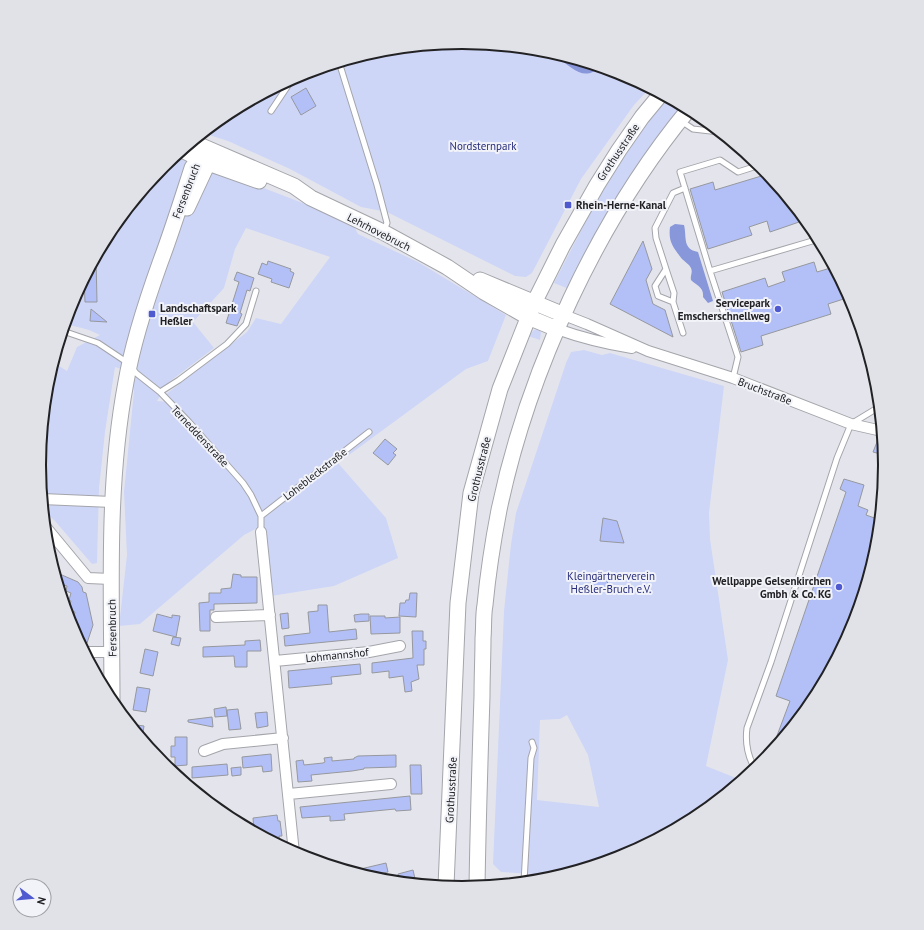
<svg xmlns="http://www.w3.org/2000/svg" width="924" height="930" viewBox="0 0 924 930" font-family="'PT Sans',sans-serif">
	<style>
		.green { fill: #ced6f7; fill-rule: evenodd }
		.water { fill: #8896da }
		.building { fill: #b3c0f8; stroke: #96989e }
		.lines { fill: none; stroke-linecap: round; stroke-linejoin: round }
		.lane-casing { stroke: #a4a5ab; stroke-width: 7 }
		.street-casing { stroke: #a4a5ab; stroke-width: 12 }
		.secondary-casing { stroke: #a4a5ab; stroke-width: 17 }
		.lane { stroke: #fff; stroke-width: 5 }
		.street { stroke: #fff; stroke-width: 10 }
		.secondary { stroke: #fff; stroke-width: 15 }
		.poi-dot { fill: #4f5ad0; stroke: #f1f3f9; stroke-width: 1.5 }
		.labels { text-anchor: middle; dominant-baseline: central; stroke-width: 4; stroke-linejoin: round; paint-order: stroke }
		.park-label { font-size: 11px; fill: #282d7c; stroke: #f1f3f9 }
		.street-label { font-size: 11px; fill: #222225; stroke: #f1f3f9 }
		.poi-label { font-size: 11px; font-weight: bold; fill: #222225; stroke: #f1f3f9; text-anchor: start }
		.rim { fill: none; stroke: #222225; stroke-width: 2 }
	</style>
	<rect width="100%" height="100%" fill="#e4e5ec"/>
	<!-- green -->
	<path class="green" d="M462,42L545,50L624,74L650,88L634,105L581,179L532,273L526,277L515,276L387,212L361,207L290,169L228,141L203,133L227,113L300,74L380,50Z
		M667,97L684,106L569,289L554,283L603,188L623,154Z
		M179,153L220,171L352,222L358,234L418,262L506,315L488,361L466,369L338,463L386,518L398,558L334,586L271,596L261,526L244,535L140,624L119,626L127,555L124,492L134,391L132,373L115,367L105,432L99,488L97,563L92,564L55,521L44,511L39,465L47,382L53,362L67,371L77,347L100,335L89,330L66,324L71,303L110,230L163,166ZM246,228L330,257L281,324L256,318L247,332L165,395L171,402L157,401L169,382L214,348L193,322L224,288L235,249Z
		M537,329L541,332L540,340L528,336L534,330Z
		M584,350L602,355L610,353L724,386L709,513L710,539L728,660L706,766L741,780L697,817L624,856L544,880L538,881L535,874L501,872L493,864L504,611L511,544L516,513L566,363L571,352ZM567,715L588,755L599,807L537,800L540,720L560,719Z"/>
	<!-- water -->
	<path class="water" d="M540,50H545L600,67C583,83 572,66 557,58C551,55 545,56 540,50Z
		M675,224L684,225C687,237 682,249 698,252L713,301L708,303L703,297C704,287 697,286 691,280C690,275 693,273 691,268C689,264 685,262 682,259C674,248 668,243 670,227Z"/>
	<!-- building -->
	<path class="building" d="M306,88L316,106L301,115L291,97Z
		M768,174L800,213L802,221L770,232L767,221L749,227L752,235L708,249L690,189L713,182L715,190Z
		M643,241L652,269L646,280L653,304L665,310L673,337L610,304Z
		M96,258L97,302H85L84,279Z
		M268,261L291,269L290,271L294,273L289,288L271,282L272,279L258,274L262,263L267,265Z
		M814,262L817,272L834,267L850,297L828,304L831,314L761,336L763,345L741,352L722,292L765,278L768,287L785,281L782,272Z
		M237,272L254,278L250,291L247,290L240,313L242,314L237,326L226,323L239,282L234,280Z
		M91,309L107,322L90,321Z
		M879,437H882L884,455L873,452Z
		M385,439L397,449L393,453L396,455L388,465L373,453Z
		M844,479L864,485L858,506L868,510L866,515L880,520L877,548L853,627L814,700L773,750L772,749L790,701L776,696L846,492L840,489Z
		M603,518L617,521L624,543L600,541Z
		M55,572L78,582L82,587L83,592L86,593L93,625L87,643L78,639L71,627L75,612L68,609L71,601L69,600L71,593L66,591L67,586L58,583Z
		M233,574L241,575V577H257V603L214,604V610H210V631H200L199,603L209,602V593H221V589L231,588Z
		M606,577L609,588L594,593L590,580Z
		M410,593H417L416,617L399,616L400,603H405L406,600H409Z
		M318,605H327L329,632L356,629L357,639L285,646L284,636L310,633L308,612L318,611Z
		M288,613L289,628L282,629L280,614Z
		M157,614L172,618V615L180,616L176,637L153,631Z
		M361,614H369V621L355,622L354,615Z
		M370,616H385V618L400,617V633L371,634Z
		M412,631H423V641H426V649H424V665H417L419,679L411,682L412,691L405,692L403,676L389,678V671L372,673V663L413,658Z
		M173,637L181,638L179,646L171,644Z
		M260,640L261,651H247V667H235L234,656L203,657V647L245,645V641Z
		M145,649L158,652L153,676L140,673Z
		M360,664L361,674L331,677L332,684L289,688L288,671Z
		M137,687L150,689L146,712L133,710Z
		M226,707L227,716L215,717L214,709Z
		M238,709L241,729L229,730L227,710Z
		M267,712L268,726L257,728L255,713Z
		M212,717L213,727L188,722V720Z
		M130,724L144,726L142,739L136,731Z
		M175,737H187V765L175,766V757H171V746H175Z
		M271,754L272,771L263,772L262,766L243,768L242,757Z
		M396,755V767L364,768V769L352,771L311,775L312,781L298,782L296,761L303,760L304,765L323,763L325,762L324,758L332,757V761L354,759V758L358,756Z
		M227,764L228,775L192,778V767Z
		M410,765H421L422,794H411Z
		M241,767V775L232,776L231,768Z
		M410,796L411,810L396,811L395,809L344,814L345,820L330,821V816L302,818L300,807Z
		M277,815L278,821H280L282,836H279L280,845L254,831L253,818Z
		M386,863L388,872L368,876L352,871Z
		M413,870L416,883L399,882L398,874Z"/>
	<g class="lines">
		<!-- lane casing -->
		<g class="lane-casing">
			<path id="lane" d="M339,62L377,185L387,223L384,230
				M271,111L293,78
				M681,121L693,129L719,132
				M666,269L656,238L655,228L673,193L685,188
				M710,271L819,239
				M673,302L674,293L666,269L655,286L658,296L673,302L683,333
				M63,331L98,343L128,363
				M133,369L136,373L160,392L189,422L243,483L251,495L261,516V532
				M733,378L738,357L710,271L680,172L720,160L738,172L760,165
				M160,392L179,380L227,344L246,324L256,291
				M261,516L369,432
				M755,769C747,755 745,743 747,728L771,662L837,458L851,424L879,407
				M524,882L531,758L534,748L532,742"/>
		</g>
		<!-- street casing -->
		<g class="street-casing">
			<path id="street" d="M564,315L587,324L648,351L733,378L851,424L882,431
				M557,329C582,338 607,344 632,348
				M42,499L112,502
				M45,526L88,578L111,579
				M261,532L294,853
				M216,617L270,615
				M85,652H112
				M275,661L369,652L400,646
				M204,751L223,744L283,738
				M289,794L391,784"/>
		</g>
		<!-- secondary casing -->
		<g class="secondary-casing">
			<path id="secondary" d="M192,142L294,186L311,198L383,232L447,267L484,292L528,317L557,329
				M182,150L208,163L259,181
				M187,208L208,163L210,154
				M480,280L564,315
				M112,702C112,595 106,487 126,382C133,341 146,302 160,263C172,231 182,199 192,168L198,159L211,151
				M446,886L458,603L471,493L500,389L534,303L563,245L597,185L619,150L642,117L661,94
				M477,887C478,823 480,759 482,696C482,676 483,657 483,638C484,627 483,615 485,605C488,573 493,541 499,510C528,371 598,219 689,109"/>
		</g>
		<!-- lane -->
		<use href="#lane" class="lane"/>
		<!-- street -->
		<use href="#street" class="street"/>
		<!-- secondary -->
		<use href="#secondary" class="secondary"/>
	</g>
	<!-- markers -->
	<g class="poi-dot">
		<rect x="564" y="201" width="8" height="8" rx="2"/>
		<circle cx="778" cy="309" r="4"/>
		<rect x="148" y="310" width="8" height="8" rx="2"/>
		<circle cx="839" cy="587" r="4"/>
	</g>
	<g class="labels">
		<!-- park labels -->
		<g class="park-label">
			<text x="483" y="146">Nordsternpark</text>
			<text x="611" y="576">Kleingärtnerverein<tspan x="611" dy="13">Heßler-Bruch e.V.</tspan></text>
		</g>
		<!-- street labels -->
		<g class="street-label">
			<text transform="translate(618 152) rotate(-56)">Grothusstraße</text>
			<text transform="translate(186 191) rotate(-69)">Fersenbruch</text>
			<text transform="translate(379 232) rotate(27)">Lehrhovebruch</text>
			<text transform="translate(765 391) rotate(21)">Bruchstraße</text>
			<text transform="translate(200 436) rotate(47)">Terneddenstraße</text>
			<text transform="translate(479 469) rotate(-76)">Grothusstraße</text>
			<text transform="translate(315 474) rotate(-38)">Lohebleckstraße</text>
			<text transform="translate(112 628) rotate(-91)">Fersenbruch</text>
			<text transform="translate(337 655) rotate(-6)">Lohmannshof</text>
			<text transform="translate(451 790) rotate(-87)">Grothusstraße</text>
		</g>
		<!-- poi labels -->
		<g class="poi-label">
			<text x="576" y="205">Rhein-Herne-Kanal</text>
			<text x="770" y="303" text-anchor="end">Servicepark<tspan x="770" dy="13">Emscherschnellweg</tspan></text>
			<text x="160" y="308">Landschaftspark<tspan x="160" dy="13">Heßler</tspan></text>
			<text x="831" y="581" text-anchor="end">Wellpappe Gelsenkirchen<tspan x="831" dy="13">Gmbh &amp; Co. KG</tspan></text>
		</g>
	</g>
	<!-- crop -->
	<path d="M0 0H924V930H0ZM46 465a416 416 0 1 1 832 0a416 416 0 1 1-832 0Z" fill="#e0e2e8" fill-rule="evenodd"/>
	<path class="rim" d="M46 465a416 416 0 1 1 832 0a416 416 0 1 1-832 0Z"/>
	<!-- north arrow -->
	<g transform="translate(32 898) rotate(106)"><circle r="19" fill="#f1f3f9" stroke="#9e9fa4"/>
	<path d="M0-3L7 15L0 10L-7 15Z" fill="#4f5ad0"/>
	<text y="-6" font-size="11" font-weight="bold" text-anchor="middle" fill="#222225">N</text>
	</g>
</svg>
